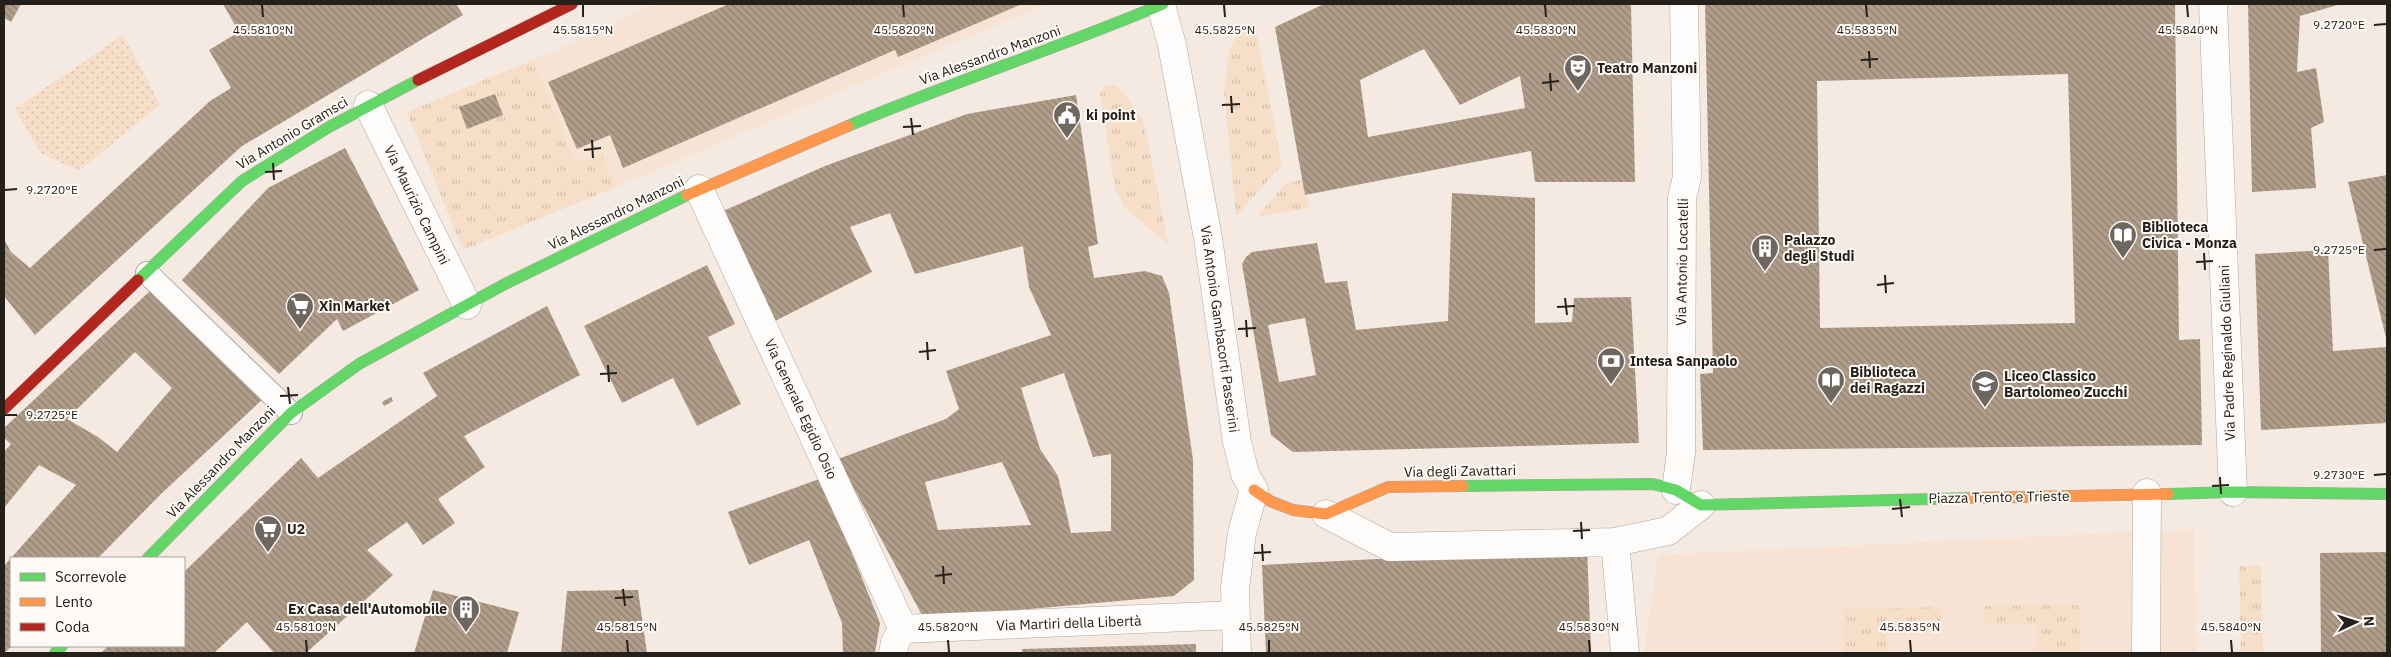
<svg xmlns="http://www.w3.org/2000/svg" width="2391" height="657" viewBox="0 0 2391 657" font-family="'IBM Plex Sans',sans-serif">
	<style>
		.built { fill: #f6e3d3 }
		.grass { fill: url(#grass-tufts) }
		.garden { fill: url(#garden-dots) }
		.building { fill: url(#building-back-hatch); fill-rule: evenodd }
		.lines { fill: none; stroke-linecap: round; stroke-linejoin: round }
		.lane-casing { stroke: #aea69f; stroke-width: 24 }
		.street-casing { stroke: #aea69f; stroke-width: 29 }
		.fast-casing { stroke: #aea69f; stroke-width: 12 }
		.slow-casing { stroke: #aea69f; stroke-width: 12 }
		.jam-casing { stroke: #aea69f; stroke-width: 12 }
		.lane { stroke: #fefcfa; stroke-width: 22 }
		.street { stroke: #fefcfa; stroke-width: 28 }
		.fast { stroke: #63d668; stroke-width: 11 }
		.slow { stroke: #ff974d; stroke-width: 11 }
		.jam { stroke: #b3261e; stroke-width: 11 }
		.ticks { fill: none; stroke: #26201a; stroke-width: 2 }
		.labels { text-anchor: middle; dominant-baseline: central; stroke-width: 4; stroke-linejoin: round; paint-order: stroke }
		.street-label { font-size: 14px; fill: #26201a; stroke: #fefaf6 }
		.poi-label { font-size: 14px; font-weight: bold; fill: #26201a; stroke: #fefaf6; text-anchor: start }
		.ticks-label { font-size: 12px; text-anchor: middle; fill: #26201a; stroke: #fefaf6; stroke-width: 4; stroke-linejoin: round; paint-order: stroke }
	</style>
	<defs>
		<pattern id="grass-tufts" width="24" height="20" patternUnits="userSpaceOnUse" patternTransform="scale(1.25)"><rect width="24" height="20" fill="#f7dec8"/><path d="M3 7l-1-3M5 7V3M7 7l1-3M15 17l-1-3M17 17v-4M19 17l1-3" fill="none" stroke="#d4beab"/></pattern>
		<pattern id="garden-dots" width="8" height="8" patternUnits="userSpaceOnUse" patternTransform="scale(1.25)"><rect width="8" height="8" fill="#f7dec8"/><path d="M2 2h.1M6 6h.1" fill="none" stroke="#d4beab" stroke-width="1.8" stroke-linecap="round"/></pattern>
		<pattern id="building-back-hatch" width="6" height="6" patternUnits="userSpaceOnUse" patternTransform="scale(1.25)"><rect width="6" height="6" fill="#b09e8a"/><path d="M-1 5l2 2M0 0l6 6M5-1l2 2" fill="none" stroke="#8f8070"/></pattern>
	</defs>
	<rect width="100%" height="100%" fill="#f5eae1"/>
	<!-- built -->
	<path class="built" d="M654,4H1046L616,187L601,152L575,163L533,60Z
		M2194,529L2196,653H1644L1658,555Z"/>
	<!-- grass -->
	<path class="grass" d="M1241,27L1257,35L1282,165L1236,216L1224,91L1229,50Z
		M533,60L575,163L601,152L616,187L463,250L407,112Z
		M1105,85H1115L1125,94L1144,122L1168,244L1125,208L1115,188L1100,94Z
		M1303,179L1309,208L1257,217L1285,184Z
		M2239,566H2261L2263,653H2241Z
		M2079,605L2080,653H2037V625H1984V606Z
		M1941,607V625H1887V653H1844L1843,609Z"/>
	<!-- garden -->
	<path class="garden" d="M123,35L160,105L79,171L41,153L15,109Z"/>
	<!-- building -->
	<path class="building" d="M4,4H21L11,22L4,18Z
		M223,4H456L463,15L242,146L35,335L4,296V239L11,252L30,268L210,101L231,88L209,50L239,32Z
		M729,4H1022L898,57L895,50L623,168L610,135L577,149L548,82Z
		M1324,4H1631L1635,182H1535L1531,151L1305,195L1275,27ZM1424,49L1460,105L1520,76L1525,108L1368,137L1360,80Z
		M1705,4H2175L2179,340L2200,339L2202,445L1703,450L1700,374L1713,373ZM2068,74L2075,323L1820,328L1817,81Z
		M2248,4H2341L2300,16L2297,72L2316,68L2324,122L2311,128L2316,188L2252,192Z
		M495,94L503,115L467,129L459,107Z
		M1076,95L1098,244L1088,247L1094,278L1145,271L1162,276L1169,293L1193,460L1194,580L1174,596L964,615H922L838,459L946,419L959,409L946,371L1051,335L1029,287L1023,246L915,274L890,213L850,227L872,272L773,322L721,212L825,166L967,114ZM1064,373L1093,457L1111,454V531L1071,533L1058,476L1040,449L1021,388ZM1002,462L1031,525L938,530L925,482Z
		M345,148L419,290L343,331L337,319L279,374L182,280L268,188Z
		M2387,175V342L2348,182Z
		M1452,193L1535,198V323L1572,322L1574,298L1631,297L1639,443L1293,452L1271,435L1242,264L1246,257L1252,252L1317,243L1325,283L1347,281L1356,330L1448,321ZM1305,318L1316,375L1279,382L1268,325Z
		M2328,250L2333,351L2387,347V423L2261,430L2255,254Z
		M707,265L735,324L708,337L741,404L697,426L673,378L622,403L584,326Z
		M152,289L265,397L161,494L98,558H11V647L4,653V566L76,485L39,465L4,508V452L11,444L4,438V428ZM135,352L172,388L117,452L98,437L67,419Z
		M547,306L580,375L464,436L485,467L438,499L455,523L423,545L407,522L367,550L393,575L306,653H274L247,622L214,653H101L108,646H184V572L301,458L318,478L437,396L423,373Z
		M391,397L393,401L384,406L382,402Z
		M822,478L880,623L875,653H843L842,623L809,540L749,565L728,512Z
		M1587,546L1591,653H1266L1262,565L1494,553Z
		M2387,552V653H2321L2320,553Z
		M433,590L519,612L507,653H414Z
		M638,590L647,653H561L567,591Z
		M1196,644V653H1022V649Z"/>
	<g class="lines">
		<!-- lane casing -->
		<g class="lane-casing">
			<path id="lane" d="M147,273L291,413"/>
		</g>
		<!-- street casing -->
		<g class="street-casing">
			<path id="street" d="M2213,4L2233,492
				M1161,5L1172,45L1208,238L1237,442L1245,474L1254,490L1242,533L1235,588L1237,653
				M368,105L467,305
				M699,189L903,629
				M1676,490L1681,452L1682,198L1687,177L1684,4
				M1326,514L1390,547L1573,543L1615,542L1668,531L1701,505
				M1615,542L1625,653
				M903,629L1235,615
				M893,653L895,642L903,629
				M2146,653L2147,493"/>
		</g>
		<!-- fast casing -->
		<g class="fast-casing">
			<path id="fast" d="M848,126C952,82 1059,48 1163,4
				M138,280L242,181L329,127L418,80
				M1463,486L1653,484L1676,490L1701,505L1969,498
				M2168,494L2233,492L2387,494
				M148,558L291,413L359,364L505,284L687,195
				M55,653L62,646"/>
		</g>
		<!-- slow casing -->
		<g class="slow-casing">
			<path id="slow" d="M687,195L848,126
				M1254,490L1270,501L1293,510L1326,514L1388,487L1463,486
				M1969,498L2168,494"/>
		</g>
		<!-- jam casing -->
		<g class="jam-casing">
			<path id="jam" d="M418,80L572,4
				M4,409L138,280"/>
		</g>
		<!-- lane -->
		<use href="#lane" class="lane"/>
		<!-- street -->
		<use href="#street" class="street"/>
		<!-- fast -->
		<use href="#fast" class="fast"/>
		<!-- slow -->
		<use href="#slow" class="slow"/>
		<!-- jam -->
		<use href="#jam" class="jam"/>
	</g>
	<!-- ticks -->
	<path class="ticks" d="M262,5L263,17M583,5V17M903,5L904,17M1224,5L1225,17M1545,5L1546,17M1866,5L1867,17M2187,5L2188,17M2374,25L2386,24M1869,51L1870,68M1861,60L1878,59M1550,73L1551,91M1542,83L1559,81M1231,96L1232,113M1222,105L1240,104M911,118L913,135M903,127L921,126M592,140L593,158M584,150L601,148M273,163L274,180M265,172L282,171M5,190L17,189M2374,250L2386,249M2204,253L2205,270M2196,262L2213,261M1885,275L1886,293M1877,285L1894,283M1565,298L1567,315M1557,307L1575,306M1246,320L1247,337M1238,329L1256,328M927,342L928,360M919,352L936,350M608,365L609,382M600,374L617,373M288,387L290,404M280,396L298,395M5,415H17M2374,475L2386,474M2220,477L2221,494M2212,486L2229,485M1900,499L1902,517M1892,509L1910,507M1581,522L1582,539M1573,531L1590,530M1262,544L1263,561M1254,553L1271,552M943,566L944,584M935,576L952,574M623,589L625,606M615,598L633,597M306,640L307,652M627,640L628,652M948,640L949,652M1269,640V652M1589,640L1590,652M1910,640L1911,652M2231,640L2232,652"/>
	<!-- icons -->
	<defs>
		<g id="theatre-pin" transform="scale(1.4375)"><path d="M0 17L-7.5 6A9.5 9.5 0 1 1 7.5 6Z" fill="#6e6760" stroke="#fefaf6"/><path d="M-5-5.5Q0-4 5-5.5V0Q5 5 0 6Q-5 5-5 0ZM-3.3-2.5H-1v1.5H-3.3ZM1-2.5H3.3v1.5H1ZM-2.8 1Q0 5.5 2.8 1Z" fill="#fff"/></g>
		<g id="civic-pin" transform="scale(1.4375)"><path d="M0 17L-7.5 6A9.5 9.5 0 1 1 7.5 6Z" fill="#6e6760" stroke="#fefaf6"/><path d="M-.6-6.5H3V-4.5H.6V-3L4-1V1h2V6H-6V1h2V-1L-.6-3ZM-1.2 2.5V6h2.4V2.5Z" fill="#fff"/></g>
		<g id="library-pin" transform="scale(1.4375)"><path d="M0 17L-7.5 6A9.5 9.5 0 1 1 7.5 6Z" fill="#6e6760" stroke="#fefaf6"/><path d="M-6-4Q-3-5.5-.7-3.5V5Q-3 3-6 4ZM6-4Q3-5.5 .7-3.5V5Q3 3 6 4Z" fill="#fff"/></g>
		<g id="building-pin" transform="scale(1.4375)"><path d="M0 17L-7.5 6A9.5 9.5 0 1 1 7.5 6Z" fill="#6e6760" stroke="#fefaf6"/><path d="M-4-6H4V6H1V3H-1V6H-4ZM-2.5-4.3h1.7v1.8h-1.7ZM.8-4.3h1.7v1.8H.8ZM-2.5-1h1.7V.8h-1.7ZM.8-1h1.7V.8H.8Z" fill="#fff"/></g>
		<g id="supermarket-pin" transform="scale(1.4375)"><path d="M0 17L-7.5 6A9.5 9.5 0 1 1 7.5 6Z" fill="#6e6760" stroke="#fefaf6"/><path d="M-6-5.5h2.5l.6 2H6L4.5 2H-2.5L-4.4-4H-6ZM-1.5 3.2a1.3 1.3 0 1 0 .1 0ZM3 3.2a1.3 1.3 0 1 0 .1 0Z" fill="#fff"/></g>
		<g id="bank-pin" transform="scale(1.4375)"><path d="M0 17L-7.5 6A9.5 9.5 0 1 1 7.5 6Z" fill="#6e6760" stroke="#fefaf6"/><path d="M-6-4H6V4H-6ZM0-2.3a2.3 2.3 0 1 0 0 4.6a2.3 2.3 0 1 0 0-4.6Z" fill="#fff"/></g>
		<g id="school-pin" transform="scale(1.4375)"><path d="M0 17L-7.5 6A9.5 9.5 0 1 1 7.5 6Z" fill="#6e6760" stroke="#fefaf6"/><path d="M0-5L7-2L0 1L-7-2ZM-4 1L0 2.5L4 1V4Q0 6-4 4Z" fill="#fff"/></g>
	</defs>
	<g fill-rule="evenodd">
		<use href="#theatre-pin" x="1578" y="68"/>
		<use href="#civic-pin" x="1067" y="115"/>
		<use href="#library-pin" x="2123" y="235"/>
		<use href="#building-pin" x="1765" y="248"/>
		<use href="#supermarket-pin" x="300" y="306"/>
		<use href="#bank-pin" x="1611" y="361"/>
		<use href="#library-pin" x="1831" y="380"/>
		<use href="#school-pin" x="1985" y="384"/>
		<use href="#supermarket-pin" x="268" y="529"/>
		<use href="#building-pin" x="466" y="609"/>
	</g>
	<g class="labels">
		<!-- street labels -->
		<g class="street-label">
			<text transform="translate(990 55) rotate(-20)">Via Alessandro Manzoni</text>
			<text transform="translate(292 133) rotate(-31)">Via Antonio Gramsci</text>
			<text transform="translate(417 205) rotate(64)">Via Maurizio Campini</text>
			<text transform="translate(616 213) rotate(-26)">Via Alessandro Manzoni</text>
			<text transform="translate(1682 262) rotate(-89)">Via Antonio Locatelli</text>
			<text transform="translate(1220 329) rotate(82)">Via Antonio Gambacorti Passerini</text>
			<text transform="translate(2227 353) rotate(-92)">Via Padre Reginaldo Giuliani</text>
			<text transform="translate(801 409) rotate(65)">Via Generale Egidio Osio</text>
			<text transform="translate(221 462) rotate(-46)">Via Alessandro Manzoni</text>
			<text transform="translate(1460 471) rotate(-1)">Via degli Zavattari</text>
			<text transform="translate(1999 497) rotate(-1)">Piazza Trento e Trieste</text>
			<text transform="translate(1069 623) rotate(-2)">Via Martiri della Libertà</text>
		</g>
		<!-- poi labels -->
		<g class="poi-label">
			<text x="1597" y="68">Teatro Manzoni</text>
			<text x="1086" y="115">ki point</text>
			<text x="2142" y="227">Biblioteca<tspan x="2142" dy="16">Civica - Monza</tspan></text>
			<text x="1784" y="240">Palazzo<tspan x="1784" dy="16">degli Studi</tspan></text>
			<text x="319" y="306">Xin Market</text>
			<text x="1630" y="361">Intesa Sanpaolo</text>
			<text x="1850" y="372">Biblioteca<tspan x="1850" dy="16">dei Ragazzi</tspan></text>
			<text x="2004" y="376">Liceo Classico<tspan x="2004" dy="16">Bartolomeo Zucchi</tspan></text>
			<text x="287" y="529">U2</text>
			<text x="447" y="609" text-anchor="end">Ex Casa dell'Automobile</text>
		</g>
	</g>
	<g class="ticks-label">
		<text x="2339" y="29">9.2720°E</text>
		<text x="904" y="34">45.5820°N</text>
		<text x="1225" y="34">45.5825°N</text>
		<text x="2188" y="34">45.5840°N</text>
		<text x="263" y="34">45.5810°N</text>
		<text x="583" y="34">45.5815°N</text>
		<text x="1546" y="34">45.5830°N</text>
		<text x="1867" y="34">45.5835°N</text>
		<text x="52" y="194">9.2720°E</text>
		<text x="2339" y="254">9.2725°E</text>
		<text x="52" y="419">9.2725°E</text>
		<text x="2339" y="479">9.2730°E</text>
		<text x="306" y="631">45.5810°N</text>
		<text x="627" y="631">45.5815°N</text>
		<text x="948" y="631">45.5820°N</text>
		<text x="1269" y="631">45.5825°N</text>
		<text x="1589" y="631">45.5830°N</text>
		<text x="1910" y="631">45.5835°N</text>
		<text x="2231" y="631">45.5840°N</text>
	</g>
	<!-- border -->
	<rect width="2391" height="657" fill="none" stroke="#26201a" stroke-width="10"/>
	<!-- legend -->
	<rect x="10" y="557" width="175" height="90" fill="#fefaf6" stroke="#a8a39e"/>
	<rect x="20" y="573" width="25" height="8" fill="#63d668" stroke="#a8a39e"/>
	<text x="55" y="582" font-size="15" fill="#26201a">Scorrevole</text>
	<rect x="20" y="598" width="25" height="8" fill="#ff974d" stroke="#a8a39e"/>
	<text x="55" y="607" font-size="15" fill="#26201a">Lento</text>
	<rect x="20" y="623" width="25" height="8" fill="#b3261e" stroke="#a8a39e"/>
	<text x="55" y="632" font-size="15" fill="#26201a">Coda</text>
	<!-- north arrow -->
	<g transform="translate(2356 622) rotate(86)" stroke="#fefaf6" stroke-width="4" paint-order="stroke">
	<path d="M0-4L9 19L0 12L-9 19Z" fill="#26201a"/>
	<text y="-8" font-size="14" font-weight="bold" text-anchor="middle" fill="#26201a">N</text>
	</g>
</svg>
